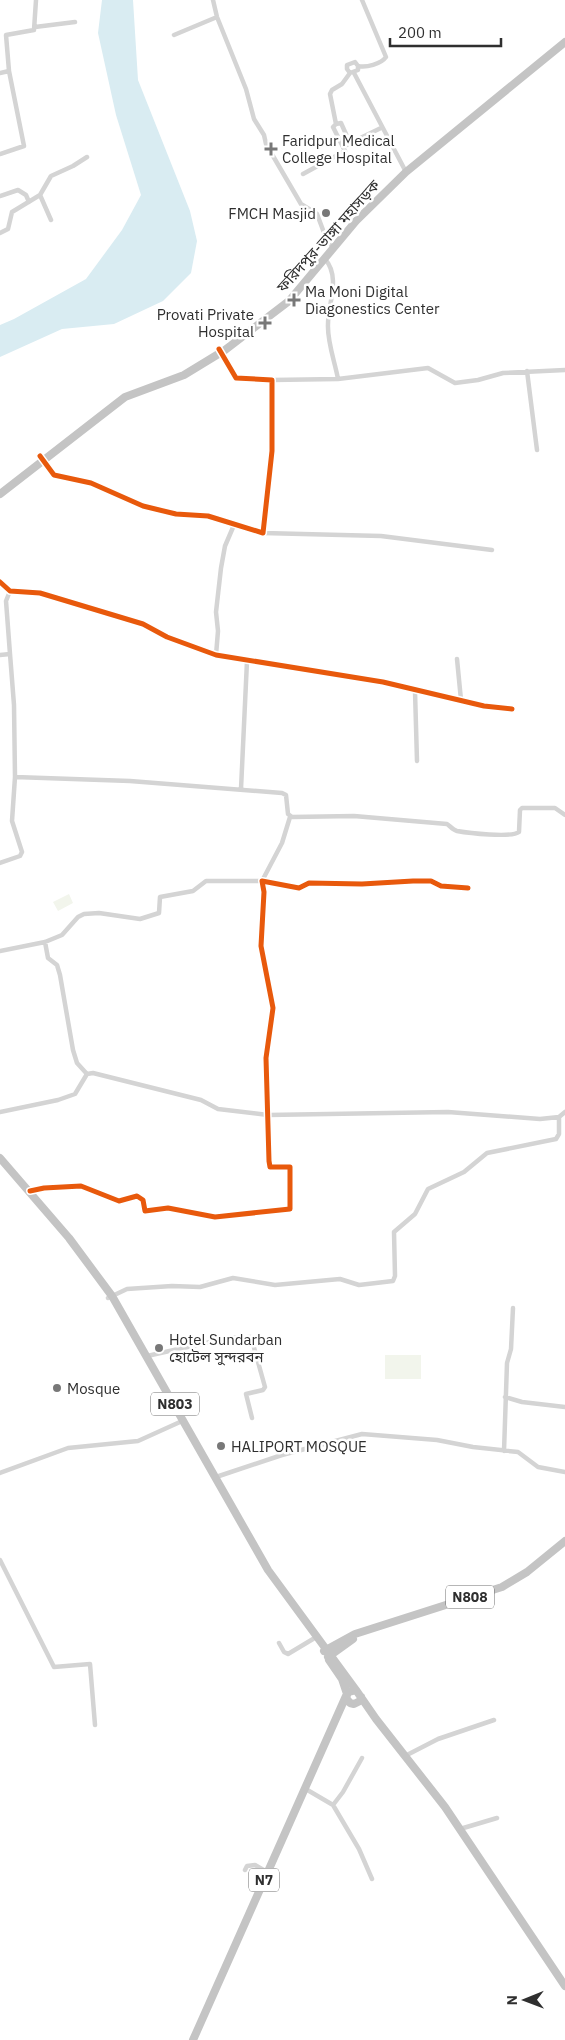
<svg xmlns="http://www.w3.org/2000/svg" width="565" height="2040" viewBox="0 0 565 2040" font-family="'IBM Plex Sans','Noto Sans Bengali',sans-serif">
	<style>
		.green { fill: #f2f5ec }
		.water { fill: #d9ecf2 }
		.lines { fill: none; stroke-linecap: round; stroke-linejoin: round }
		.minor { stroke: #d4d4d4; stroke-width: 4.5 }
		.trunk { stroke: #c4c4c4; stroke-width: 8 }
		.cycleway-casing { stroke: #fff; stroke-width: 8 }
		.cycleway { stroke: #e8590c; stroke-width: 5 }
		.poi-dot { fill: #787878; stroke: #fff; stroke-width: 2 }
		.labels { text-anchor: middle; dominant-baseline: central; stroke-width: 5; stroke-linejoin: round; paint-order: stroke }
		.shield { fill: #fff; stroke: #6d6d6d; stroke-width: 1 }
		.shield-label { font-size: 14px; font-weight: bold; fill: #2f2f2f }
		.poi-label { font-size: 15px; fill: #2f2f2f; stroke: #fff; text-anchor: start }
		.street-label { font-size: 15px; fill: #2f2f2f; stroke: #fff }
	</style>
	<rect width="100%" height="100%" fill="#fff"/>
	<!-- green -->
	<path class="green" d="M69,894L73,903L58,911L53,902Z
		M385,1355H421V1379H385Z"/>
	<!-- water -->
	<path class="water" d="M102,0H133L138,80L190,211L197,241L191,273L163,301L114,324L62,329L0,357V325L14,319L86,279L122,230L141,195L116,115L98,33Z"/>
	<g class="lines">
		<!-- minor -->
		<path class="minor" d="M213,0L217,17L246,89L254,119L264,135L266,144L301,204L317,214L326,238L334,249
			M35,27L75,22
			M174,35L217,17
			M358,66C366,68 381,64 386,57L362,0
			M0,73L9,71
			M354,73L406,172
			M336,124L341,123L350,143L343,147
			M350,143L381,128
			M0,154L24,146L9,71L6,35L34,30L36,0
			M303,174L345,151L333,127L336,124L330,94L332,90L342,84L350,73L358,70V66L355,62L347,65V69L350,73
			M40,195L51,220
			M0,196L18,190L26,195L29,202
			M0,233L8,229L12,212L40,195L51,176L73,166L87,157
			M325,259C341,277 328,304 328,324C327,342 335,362 338,379L428,368L455,383L478,380L503,373L565,370
			M527,371L537,450
			M272,380L338,379
			M40,456L54,475L91,483L143,506L176,514L208,516L263,533L272,451V380L236,378L219,349
			M263,533L381,536L492,550
			M0,582L10,591L40,593L143,624L167,637L216,655L383,682L484,706L512,709
			M10,654L6,601L10,591
			M0,655L10,654L14,705L15,777L12,821L22,852L20,856L0,863
			M216,655L218,631L216,612L221,568L225,546L234,525
			M457,659L461,700
			M415,691L417,761
			M15,777L130,781L282,793L286,795L288,814L292,817L354,816L447,824C450,826 453,830 457,831C468,833 511,838 519,832L520,810L522,808H555L565,815
			M241,789L247,661
			M45,942L48,958L57,965L60,975L73,1050L77,1063L87,1074
			M0,951L45,942L62,935L78,917L84,914L99,913L140,919L159,913L160,897L193,891L206,881H262L282,843L290,817
			M0,1112L58,1100L75,1094L87,1074L93,1073L201,1100L218,1109L268,1115L448,1112L540,1119L559,1117L565,1112
			M30,1191L44,1188L81,1186L119,1201L137,1196L143,1200L145,1211L168,1208L215,1217L290,1209V1167H270L269,1161L266,1058L273,1008L261,946L264,892L262,881L299,888L309,883L362,884L413,881H431L441,886L468,888
			M108,1298L127,1289L172,1286L200,1287L233,1278L275,1285L340,1279L359,1285L393,1281L395,1276L394,1232L415,1214L428,1189L464,1172L487,1153L556,1139L559,1134V1117
			M147,1356L228,1338L251,1337L265,1387L263,1390L246,1394L252,1418
			M505,1397L522,1402L565,1407
			M504,1451L507,1363L511,1349L513,1308
			M0,1473L68,1448L138,1441L180,1422
			M216,1477L282,1455L362,1434L437,1440L473,1447L518,1452L538,1467L565,1472
			M0,1560L54,1667L90,1664L95,1725
			M279,1643L284,1652L288,1654L313,1639
			M405,1756L438,1739L494,1720
			M304,1788L333,1805L343,1792L362,1758
			M333,1805L359,1849L372,1879
			M460,1829L497,1818
			M245,1870L247,1866L255,1865L267,1872"/>
		<!-- trunk -->
		<path class="trunk" d="M0,494L125,397L184,375L225,350L289,301L356,221L406,172L565,42
			M0,1158L69,1238L112,1296L268,1570L356,1690
			M324,1651L355,1634L502,1587L527,1572L565,1541
			M328,1657L353,1639
			M329,1660L342,1679L347,1694
			M361,1697L360,1701L354,1704L350,1703L346,1698L348,1692L356,1690L376,1719L445,1807L565,1986
			M193,2040L346,1696"/>
		<!-- cycleway casing -->
		<g class="cycleway-casing">
			<path id="cycleway" d="M40,456L54,475L91,483L143,506L176,514L208,516L263,533L272,451V380L236,378L219,349
				M0,582L10,591L40,593L143,624L167,637L216,655L383,682L484,706L512,709
				M30,1191L44,1188L81,1186L119,1201L137,1196L143,1200L145,1211L168,1208L215,1217L290,1209V1167H270L269,1161L266,1058L273,1008L261,946L264,892L262,881L299,888L309,883L362,884L413,881H431L441,886L468,888"/>
		</g>
		<!-- cycleway -->
		<use href="#cycleway" class="cycleway"/>
	</g>
	<!-- markers -->
	<g class="poi-dot">
		<path d="M268.5 141.5h5v5h5v5h-5v5h-5v-5h-5v-5h5z"/>
		<circle cx="326" cy="213" r="5"/>
		<path d="M291.5 292.5h5v5h5v5h-5v5h-5v-5h-5v-5h5z"/>
		<path d="M262.5 315.5h5v5h5v5h-5v5h-5v-5h-5v-5h5z"/>
		<circle cx="159" cy="1348" r="5"/>
		<circle cx="57" cy="1388" r="5"/>
		<circle cx="221" cy="1446" r="5"/>
	</g>
	<g class="labels">
		<!-- shield labels -->
		<g class="shield">
			<rect x="151" y="1392.5" width="48" height="23" rx="4"/>
			<rect x="446" y="1585.5" width="48" height="23" rx="4"/>
			<rect x="249" y="1868.5" width="30" height="23" rx="4"/>
		</g>
		<g class="shield-label">
			<text x="175" y="1404">N803</text>
			<text x="470" y="1597">N808</text>
			<text x="264" y="1880">N7</text>
		</g>
		<!-- poi labels -->
		<g class="poi-label">
			<text x="282" y="140">Faridpur Medical<tspan x="282" dy="17">College Hospital</tspan></text>
			<text x="316" y="213" text-anchor="end">FMCH Masjid</text>
			<text x="305" y="291">Ma Moni Digital<tspan x="305" dy="17">Diagonestics Center</tspan></text>
			<text x="254" y="314" text-anchor="end">Provati Private<tspan x="254" dy="17">Hospital</tspan></text>
			<text x="169" y="1339">Hotel Sundarban<tspan x="169" dy="17">হোটেল সুন্দরবন</tspan></text>
			<text x="67" y="1388">Mosque</text>
			<text x="231" y="1446">HALIPORT MOSQUE</text>
		</g>
		<!-- street labels -->
		<g class="street-label">
			<text transform="translate(328 236) rotate(-48)">ফরিদপুর-ভাঙ্গা মহাসড়ক</text>
		</g>
	</g>
	<!-- north arrow -->
	<g transform="translate(525 2000) rotate(269)" stroke="#ffffff" stroke-width="4" paint-order="stroke">
	<path d="M0-4L9 19L0 12L-9 19Z" fill="#2f2f2f"/>
	<text y="-8" font-size="14" font-weight="bold" text-anchor="middle" fill="#2f2f2f">N</text>
	</g>
	<!-- scale -->
	<path d="M390 38v8h111v-8" fill="none" stroke="#2f2f2f" stroke-width="2.5"/>
	<text x="398" y="38" font-size="15" fill="#2f2f2f" stroke="#ffffff" stroke-width="4" paint-order="stroke">200 m</text>
</svg>
